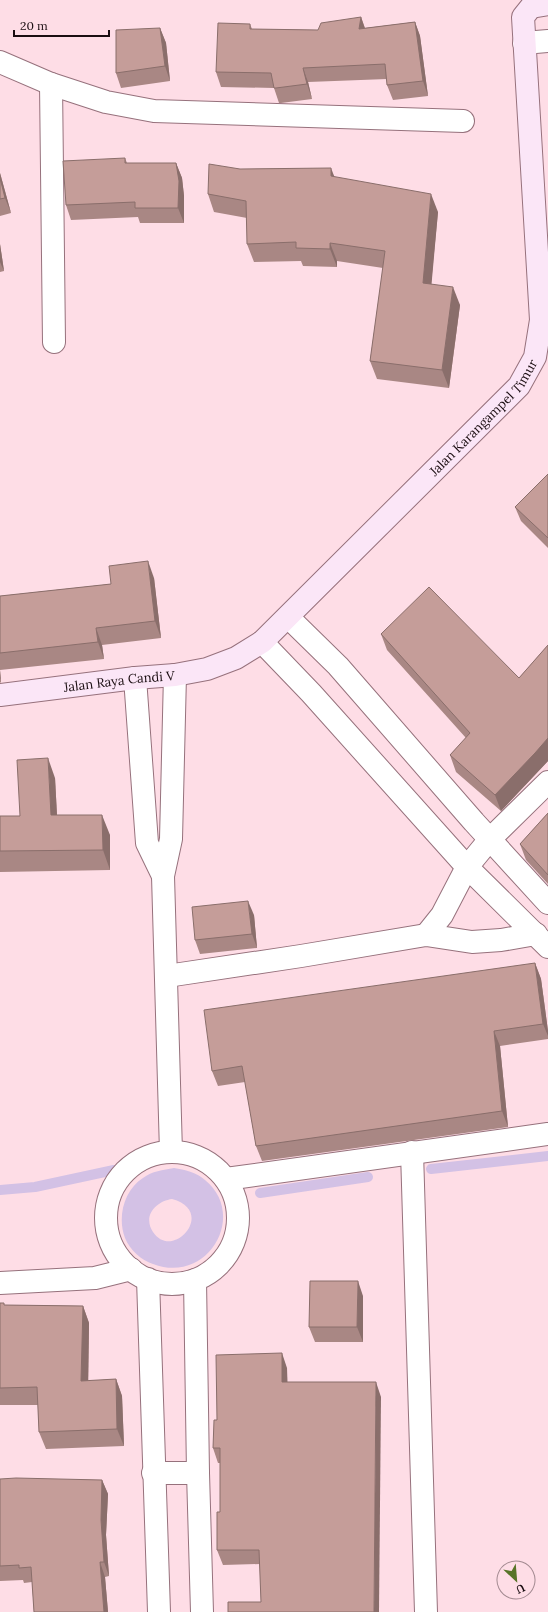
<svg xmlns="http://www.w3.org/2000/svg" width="548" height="1612" font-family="Lora,serif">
  <rect width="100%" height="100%" fill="#fedde6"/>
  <path fill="#d3c1e5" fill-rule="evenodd" d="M174,1168C185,1170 196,1172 205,1180C248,1215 208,1285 153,1264C141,1260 130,1250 125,1238C117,1217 124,1190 143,1178C152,1171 163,1170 174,1168ZM172,1199C217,1211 173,1262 153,1232C142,1215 157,1201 172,1199Z"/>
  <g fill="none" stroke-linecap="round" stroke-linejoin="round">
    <g stroke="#d3c1e5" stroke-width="10">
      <path d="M431,1169L548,1156"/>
      <path d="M0,1190L35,1187L114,1170"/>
      <path d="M260,1193L368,1177"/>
    </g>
    <defs>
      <g id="street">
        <path d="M524,43L548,41"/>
        <path d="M0,62L51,84L106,102L154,111L463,121"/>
        <path d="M51,84L54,342"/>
        <path d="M288,617L338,666L474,822L548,903"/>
        <path d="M262,642L311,693L467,867L548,947"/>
        <path d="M135,678L147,843L163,876"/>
        <path d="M426,935L442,915L467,867L490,839L548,782"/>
        <path d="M167,976L301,956L426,935L472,942L501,940L536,934"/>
        <path d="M171,1152L163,876L171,839L175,675"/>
        <path d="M412,1152L426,1612"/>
        <circle cx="172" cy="1218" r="66"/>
        <path d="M226,1179L548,1134"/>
        <path d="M148,1279L159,1612"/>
        <path d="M195,1280L198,1473L202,1612"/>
        <path d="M0,1283L95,1278L131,1269"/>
        <path d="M153,1473H198"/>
      </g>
      <g id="secondary">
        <path id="s1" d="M0,695L135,678L175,675L207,669L236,658L262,642L519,386L535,357L541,320L523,17L531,7L548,4"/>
      </g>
    </defs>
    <use href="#street" stroke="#96717c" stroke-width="24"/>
    <use href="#secondary" stroke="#96717c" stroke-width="24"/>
    <use href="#street" stroke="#fff" stroke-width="22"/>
    <use href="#secondary" stroke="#fbe6f7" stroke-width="22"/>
  </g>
  <g fill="#a98784">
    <path d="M361,17L365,28L415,22L420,36L428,96L393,100L387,85V79L308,82L312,99L281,103H279L274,88L221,87L216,72L250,24L252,29L318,30Z"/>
    <path d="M160,28L166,43L170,81L121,88L116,73Z"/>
    <path d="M125,158L127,163H176L182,178L184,196V223H140L138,217L71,220L66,205Z"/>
    <path d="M240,169L335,177L438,212L431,284L460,305L449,388L377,379L370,361L383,268L337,261V267L303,266L301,261L254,262L247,244V218L214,212L208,194Z"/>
    <path d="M0,173L11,213L0,216Z"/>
    <path d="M0,244L4,271L0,272Z"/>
    <path d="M548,474V548L521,521L515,507Z"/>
    <path d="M154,578L161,638L102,645L104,659L0,670L1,682L0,683V596L111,584Z"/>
    <path d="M381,634L519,678L548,645V761L501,811L456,772L450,755L466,738L387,650Z"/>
    <path d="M55,778L57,815L110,835V870L0,872V816H20Z"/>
    <path d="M548,813V884L526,860L520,844Z"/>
    <path d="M254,915L257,948L200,954L195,940Z"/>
    <path d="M535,963L541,979L548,1031V1039L500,1046L508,1127L262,1161L256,1146L245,1082L218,1086L212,1071Z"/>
    <path d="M363,1296V1342H315L309,1327Z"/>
    <path d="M0,1303L5,1305L83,1306L89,1323L88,1381L116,1379L122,1396L124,1446L46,1449L39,1432L38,1405H0Z"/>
    <path d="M287,1368V1382L381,1397L261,1602L260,1564L223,1565L217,1550L220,1512V1463H218L213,1448L217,1420Z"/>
    <path d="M0,1479L102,1480L108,1494L106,1535L109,1576L105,1577L108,1612H34L32,1582L24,1583L23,1580L0,1581Z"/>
  </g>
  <g fill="#8a6e6b">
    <path d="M361,17L366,32L359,29Z"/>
    <path d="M415,22L420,36L428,96L423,81Z"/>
    <path d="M160,28L166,43L170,81L165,66Z"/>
    <path d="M303,68L308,82L312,99L307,84Z"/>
    <path d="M176,163L182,178L184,196V223L178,208Z"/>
    <path d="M331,168L338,186L331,176Z"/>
    <path d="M0,173L11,213L5,198L0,178Z"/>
    <path d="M431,194L438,212L430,301L423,283Z"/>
    <path d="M330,243L337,261V267L330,249Z"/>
    <path d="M0,244L4,271L0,262Z"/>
    <path d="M453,287L460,305L449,388L442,370Z"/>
    <path d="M148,561L154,578L161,638L155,621Z"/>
    <path d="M96,628L102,645L104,659L98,642Z"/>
    <path d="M0,670L1,682L0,678Z"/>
    <path d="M548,738V761L501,811L495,795Z"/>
    <path d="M48,758L55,778L58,835L51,815Z"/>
    <path d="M102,815L110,835V870L103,850Z"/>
    <path d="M248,901L254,915L257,948L252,934Z"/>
    <path d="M535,963L541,979L548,1031V1036L543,1024Z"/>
    <path d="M494,1031L500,1046L508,1127L502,1111Z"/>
    <path d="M358,1281L363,1296V1342L357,1327Z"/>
    <path d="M83,1306L89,1323L88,1398L81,1381Z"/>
    <path d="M282,1353L287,1368L288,1397L282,1382Z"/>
    <path d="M116,1379L122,1396L124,1446L117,1429Z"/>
    <path d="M376,1382L381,1397L379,1612H374Z"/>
    <path d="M102,1480L108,1494L106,1535L109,1576L104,1562L101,1520Z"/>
    <path d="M100,1562L105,1577L108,1612H104Z"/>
  </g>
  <g fill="#c59d99" stroke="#8a6e6b">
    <path d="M361,17L359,29L415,22L423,81L387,85L385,64L303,68L307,84L276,88H274L271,73L216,72L218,23L250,24V29L318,30L321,23Z"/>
    <path d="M160,28L165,66L116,73V30Z"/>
    <path d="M125,158V163H176L179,181L178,208H135V202L66,205L63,161Z"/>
    <path d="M209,164L240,169L331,168V176L431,194L423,283L453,287L442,370L370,361L385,251L330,243V249L296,248V242L247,244L246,201L208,194Z"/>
    <path d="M0,178L5,198L0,199Z"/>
    <path d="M548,474V538L515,507Z"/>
    <path d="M148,561L155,621L96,628L98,642L0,653V596L111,584L109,566Z"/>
    <path d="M429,587L519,678L548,645V738L535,753L495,795L450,755L470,733L381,634Z"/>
    <path d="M48,758L51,815H102L103,850L0,851V816H20L17,760Z"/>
    <path d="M548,813V875L520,844Z"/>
    <path d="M248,901L252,934L195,940L192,907Z"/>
    <path d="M535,963L543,1024L494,1031L502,1111L256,1146L242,1066L212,1071L204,1010Z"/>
    <path d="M310,1281H358L357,1327H309Z"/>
    <path d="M0,1303H4V1305L83,1306L81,1381L116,1379L117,1429L39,1432L37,1387L0,1388Z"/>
    <path d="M282,1353V1382H376L374,1612H228V1602H261L259,1550H217V1512H220V1448H213L214,1420H217L216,1355Z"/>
    <path d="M16,1478L102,1480L101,1520L104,1562H100L104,1612H34L31,1567L19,1568V1565L0,1566V1479Z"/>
  </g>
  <g text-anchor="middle" stroke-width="3" stroke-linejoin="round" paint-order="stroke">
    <g font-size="13" fill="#1a0d11" stroke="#fedde6">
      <text dy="5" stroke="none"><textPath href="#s1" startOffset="586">Jalan Karangampel Timur</textPath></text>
      <text dy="5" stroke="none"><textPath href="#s1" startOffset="120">Jalan Raya Candi V</textPath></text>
    </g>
  </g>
  <g transform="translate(516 1580) rotate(154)"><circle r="19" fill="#fedde6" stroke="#a38a91"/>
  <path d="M0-3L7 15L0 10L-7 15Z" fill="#587428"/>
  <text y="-6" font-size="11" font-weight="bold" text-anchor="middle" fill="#1a0d11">U</text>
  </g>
  <path d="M14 30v6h95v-6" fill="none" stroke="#1a0d11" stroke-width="2"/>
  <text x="20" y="30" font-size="12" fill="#1a0d11" stroke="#fedde6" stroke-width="3" paint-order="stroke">20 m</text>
</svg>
